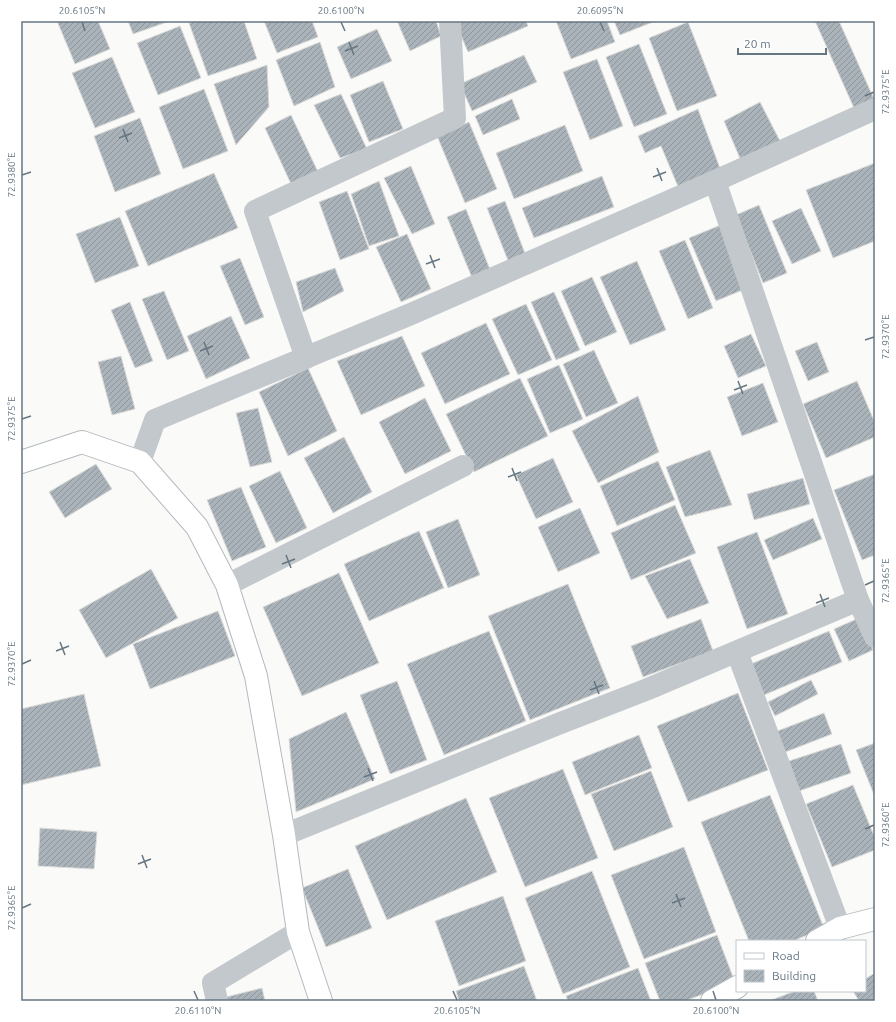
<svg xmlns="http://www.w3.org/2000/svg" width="896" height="1022" font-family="Ubuntu,sans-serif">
  <defs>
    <pattern id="building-hatch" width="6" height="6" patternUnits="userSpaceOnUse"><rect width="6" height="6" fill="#aab3b9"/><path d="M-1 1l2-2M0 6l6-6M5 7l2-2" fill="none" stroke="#8e969c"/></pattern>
  </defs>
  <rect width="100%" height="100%" fill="#fafaf8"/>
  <g fill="url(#building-hatch)" stroke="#dcdcda">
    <path d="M57,21H98L110,49L75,64Z"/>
    <path d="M128,21H170L133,34Z"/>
    <path d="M195,21H244L257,59L208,76L189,23Z"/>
    <path d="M264,21H312L318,37L277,53Z"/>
    <path d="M397,21H436L441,36L410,51Z"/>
    <path d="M463,21H526L528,26L468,52L456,24Z"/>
    <path d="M556,21H607L615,42L571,59Z"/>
    <path d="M614,21H652L653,22L620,35Z"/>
    <path d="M815,21H839L874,99L854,108Z"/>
    <path d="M688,22L717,96L677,111L649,38Z"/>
    <path d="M180,26L201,78L158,95L137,43Z"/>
    <path d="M377,29L392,61L351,79L337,47Z"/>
    <path d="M320,42L335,87L294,106L276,60Z"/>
    <path d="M639,44L667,114L634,127L606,57Z"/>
    <path d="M524,55L537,82L472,111L460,84Z"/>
    <path d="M112,57L135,112L95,128L72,73Z"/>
    <path d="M597,59L623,126L590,140L563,72Z"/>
    <path d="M267,65L269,107L236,145L214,84Z"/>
    <path d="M383,81L403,129L369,142L350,95Z"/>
    <path d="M204,89L228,151L183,169L159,107Z"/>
    <path d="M341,94L367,149L340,158L314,105Z"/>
    <path d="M512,99L520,119L483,135L475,116Z"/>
    <path d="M760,102L781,143L742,163L724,121Z"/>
    <path d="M698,109L721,171L679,189L661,146L645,153L638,136Z"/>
    <path d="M291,115L319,174L292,186L265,128Z"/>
    <path d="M140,118L161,174L115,192L94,136Z"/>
    <path d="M469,122L497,189L465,203L437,136Z"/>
    <path d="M565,125L583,171L514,199L496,153Z"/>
    <path d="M875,163V241L833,258L806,190Z"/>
    <path d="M411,166L435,224L412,234L384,178Z"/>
    <path d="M214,173L238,228L148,266L125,211Z"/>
    <path d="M602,176L614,207L534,238L522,208Z"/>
    <path d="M379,181L399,236L369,246L351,194Z"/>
    <path d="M347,191L369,249L340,260L319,202Z"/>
    <path d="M505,201L526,256L509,263L487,208Z"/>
    <path d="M759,205L787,273L763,283L736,215Z"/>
    <path d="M801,208L821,251L792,264L772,221Z"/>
    <path d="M466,209L491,272L473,280L447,217Z"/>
    <path d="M120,217L139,266L95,283L76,234Z"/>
    <path d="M723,224L750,287L716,301L689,238Z"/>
    <path d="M407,234L431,289L401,302L376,247Z"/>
    <path d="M685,240L713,308L688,319L659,251Z"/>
    <path d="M240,258L264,317L245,325L220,266Z"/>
    <path d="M637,261L666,330L630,345L600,277Z"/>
    <path d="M335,268L344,291L303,312L296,282Z"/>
    <path d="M592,277L617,332L585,346L561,291Z"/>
    <path d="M164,291L189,351L167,360L142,299Z"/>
    <path d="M554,292L580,350L556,360L531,302Z"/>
    <path d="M130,302L153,361L135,368L111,310Z"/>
    <path d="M526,304L552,360L518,375L492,319Z"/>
    <path d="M231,316L250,358L206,379L187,336Z"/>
    <path d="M486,323L510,374L445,404L421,353Z"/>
    <path d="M751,334L766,366L738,378L724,346Z"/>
    <path d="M402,336L425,386L361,415L337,361Z"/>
    <path d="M817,342L829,372L808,381L795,351Z"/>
    <path d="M594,350L618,403L586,417L563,364Z"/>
    <path d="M121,356L135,409L112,415L98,362Z"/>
    <path d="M559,365L583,419L550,433L527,379Z"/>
    <path d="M308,368L337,431L288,456L259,392Z"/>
    <path d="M520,378L548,436L474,472L446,414Z"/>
    <path d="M857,381L875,423V437L826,458L803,404Z"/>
    <path d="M763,383L778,422L742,436L727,397Z"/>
    <path d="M638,396L659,452L598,483L572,431Z"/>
    <path d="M425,398L451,451L405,474L379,422Z"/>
    <path d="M258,408L272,462L250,467L236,413Z"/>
    <path d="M344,437L372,492L333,513L304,458Z"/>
    <path d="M710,450L732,505L685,517L666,467Z"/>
    <path d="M553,458L573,502L536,519L516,475Z"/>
    <path d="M658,461L675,500L617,526L600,486Z"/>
    <path d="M96,464L112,489L65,518L49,492Z"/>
    <path d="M280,471L307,528L276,543L249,486Z"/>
    <path d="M875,474V555L862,560L834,490Z"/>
    <path d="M803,478L810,504L754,520L747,494Z"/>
    <path d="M241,487L266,547L232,561L207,500Z"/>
    <path d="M675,505L696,553L631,580L611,533Z"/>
    <path d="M580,508L600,553L558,572L538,527Z"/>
    <path d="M813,518L822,539L773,560L764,540Z"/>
    <path d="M458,519L480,575L448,588L426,532Z"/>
    <path d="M419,531L444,588L369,621L344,564Z"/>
    <path d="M757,532L788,614L747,629L717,547Z"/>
    <path d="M690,559L709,603L667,619L645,576Z"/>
    <path d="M151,569L178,618L106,658L79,610Z"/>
    <path d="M339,573L379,663L302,696L263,607Z"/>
    <path d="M568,584L610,688L530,720L488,616Z"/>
    <path d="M218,611L235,656L150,689L133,644Z"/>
    <path d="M859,618L873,650L849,661L834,629Z"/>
    <path d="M701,619L713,651L643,677L631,646Z"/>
    <path d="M489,631L526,721L444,755L407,664Z"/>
    <path d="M829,631L842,662L764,695L751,664Z"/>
    <path d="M811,680L818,694L775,716L768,702Z"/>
    <path d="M397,681L427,760L390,774L360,695Z"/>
    <path d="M738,693L768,770L688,802L657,726Z"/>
    <path d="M84,694L101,766L21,785V709Z"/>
    <path d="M346,712L375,779L296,812L289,739Z"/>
    <path d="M824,713L832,734L783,753L775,732Z"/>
    <path d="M639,735L652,768L585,795L572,762Z"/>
    <path d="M875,743V797L856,750Z"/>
    <path d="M841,744L851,773L799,791L789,761Z"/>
    <path d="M563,769L598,858L525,887L489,798Z"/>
    <path d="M651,771L673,827L614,851L591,794Z"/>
    <path d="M853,785L875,838V850L832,867L806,804Z"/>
    <path d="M770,795L824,928L793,941H749L701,822Z"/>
    <path d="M466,798L497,872L387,920L355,846Z"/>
    <path d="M40,828L97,832L94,869L38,866Z"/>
    <path d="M684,847L716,932L644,959L611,875Z"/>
    <path d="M348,869L372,928L326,947L302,888Z"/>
    <path d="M592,871L630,967L563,994L525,898Z"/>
    <path d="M503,896L526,961L459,986L435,921Z"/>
    <path d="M717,935L735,982L685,1001H660L645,963Z"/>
    <path d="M524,966L537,1001H459L456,991Z"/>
    <path d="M638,968L651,1001H568L566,996Z"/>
    <path d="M875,973V1001H859L853,991H865V979Z"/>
    <path d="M262,988L265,1001H227L226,997Z"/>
    <path d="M795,991H814L818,1001H769Z"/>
  </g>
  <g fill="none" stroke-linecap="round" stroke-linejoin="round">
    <defs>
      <g id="secondary">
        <path d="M21,462L82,442L140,462L197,527L227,585L256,676L284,835L298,932L321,1001"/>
        <path d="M817,941L840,928L875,919"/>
        <path d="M712,1001L737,987"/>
      </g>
    </defs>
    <use href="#secondary" stroke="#b3babf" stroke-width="24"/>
    <g stroke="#c3c8cc" stroke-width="22">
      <path d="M715,181L858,600L875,637"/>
      <path d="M306,358L255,211L455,118L450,21"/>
      <path d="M140,462L155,420L411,314L715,181L875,109"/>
      <path d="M227,585L463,466"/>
      <path d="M737,652L840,928"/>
      <path d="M284,835L558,724L648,689L858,600"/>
      <path d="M217,1001L213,983L298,932"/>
    </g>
    <use href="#secondary" stroke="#fff" stroke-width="22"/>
  </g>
  <path fill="none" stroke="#657683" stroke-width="1.5" d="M82,22L85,31M341,22L345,31M600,22L604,31M349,42L354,55M345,51L358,46M865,96L874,92M123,129L128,142M119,138L132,133M657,168L662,181M22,175L31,172M653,177L666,172M430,255L435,268M426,264L440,259M865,340L874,337M204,342L209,355M200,351L213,346M738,381L743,394M734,390L747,385M22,419L31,416M512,468L517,481M508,477L521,472M286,555L291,568M282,564L295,559M865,585L874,581M820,594L825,607M816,603L829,598M60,642L65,655M56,651L69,646M22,664L31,660M594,681L599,694M590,690L603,685M368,768L373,781M364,777L377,772M865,829L874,825M142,855L147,868M138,864L151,859M676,894L681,907M672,903L685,898M22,908L31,904M194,991L198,1000M453,991L457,1000M713,991L716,1000"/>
  <rect width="896" height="1022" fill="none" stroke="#ffffff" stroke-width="44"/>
  <rect x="736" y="940" width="130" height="52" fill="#ffffff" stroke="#c1c8cd"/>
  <rect x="744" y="953" width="20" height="6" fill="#ffffff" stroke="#c1c8cd"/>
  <text x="772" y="960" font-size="12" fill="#657683">Road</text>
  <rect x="744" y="970" width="20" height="12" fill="url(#building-hatch)" stroke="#c1c8cd"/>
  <text x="772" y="980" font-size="12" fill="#657683">Building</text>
  <path d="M738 48v6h88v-6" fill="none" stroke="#657683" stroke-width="2"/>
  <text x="744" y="48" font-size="12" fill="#657683" stroke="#ffffff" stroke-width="3" paint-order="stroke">20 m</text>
  <rect x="22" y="22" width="852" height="978" fill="none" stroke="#657683" stroke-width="1.5"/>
  <g font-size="10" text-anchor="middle" fill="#657683">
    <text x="82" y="14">20.6105°N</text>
    <text x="341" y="14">20.6100°N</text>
    <text x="600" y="14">20.6095°N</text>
    <text transform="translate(885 92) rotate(-90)" y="4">72.9375°E</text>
    <text transform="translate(11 175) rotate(-90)" y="4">72.9380°E</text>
    <text transform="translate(885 337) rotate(-90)" y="4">72.9370°E</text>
    <text transform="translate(11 419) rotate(-90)" y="4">72.9375°E</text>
    <text transform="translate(885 581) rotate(-90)" y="4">72.9365°E</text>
    <text transform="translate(11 664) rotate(-90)" y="4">72.9370°E</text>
    <text transform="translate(885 825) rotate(-90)" y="4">72.9360°E</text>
    <text transform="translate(11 908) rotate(-90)" y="4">72.9365°E</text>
    <text x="198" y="1014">20.6110°N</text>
    <text x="457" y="1014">20.6105°N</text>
    <text x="716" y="1014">20.6100°N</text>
  </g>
</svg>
